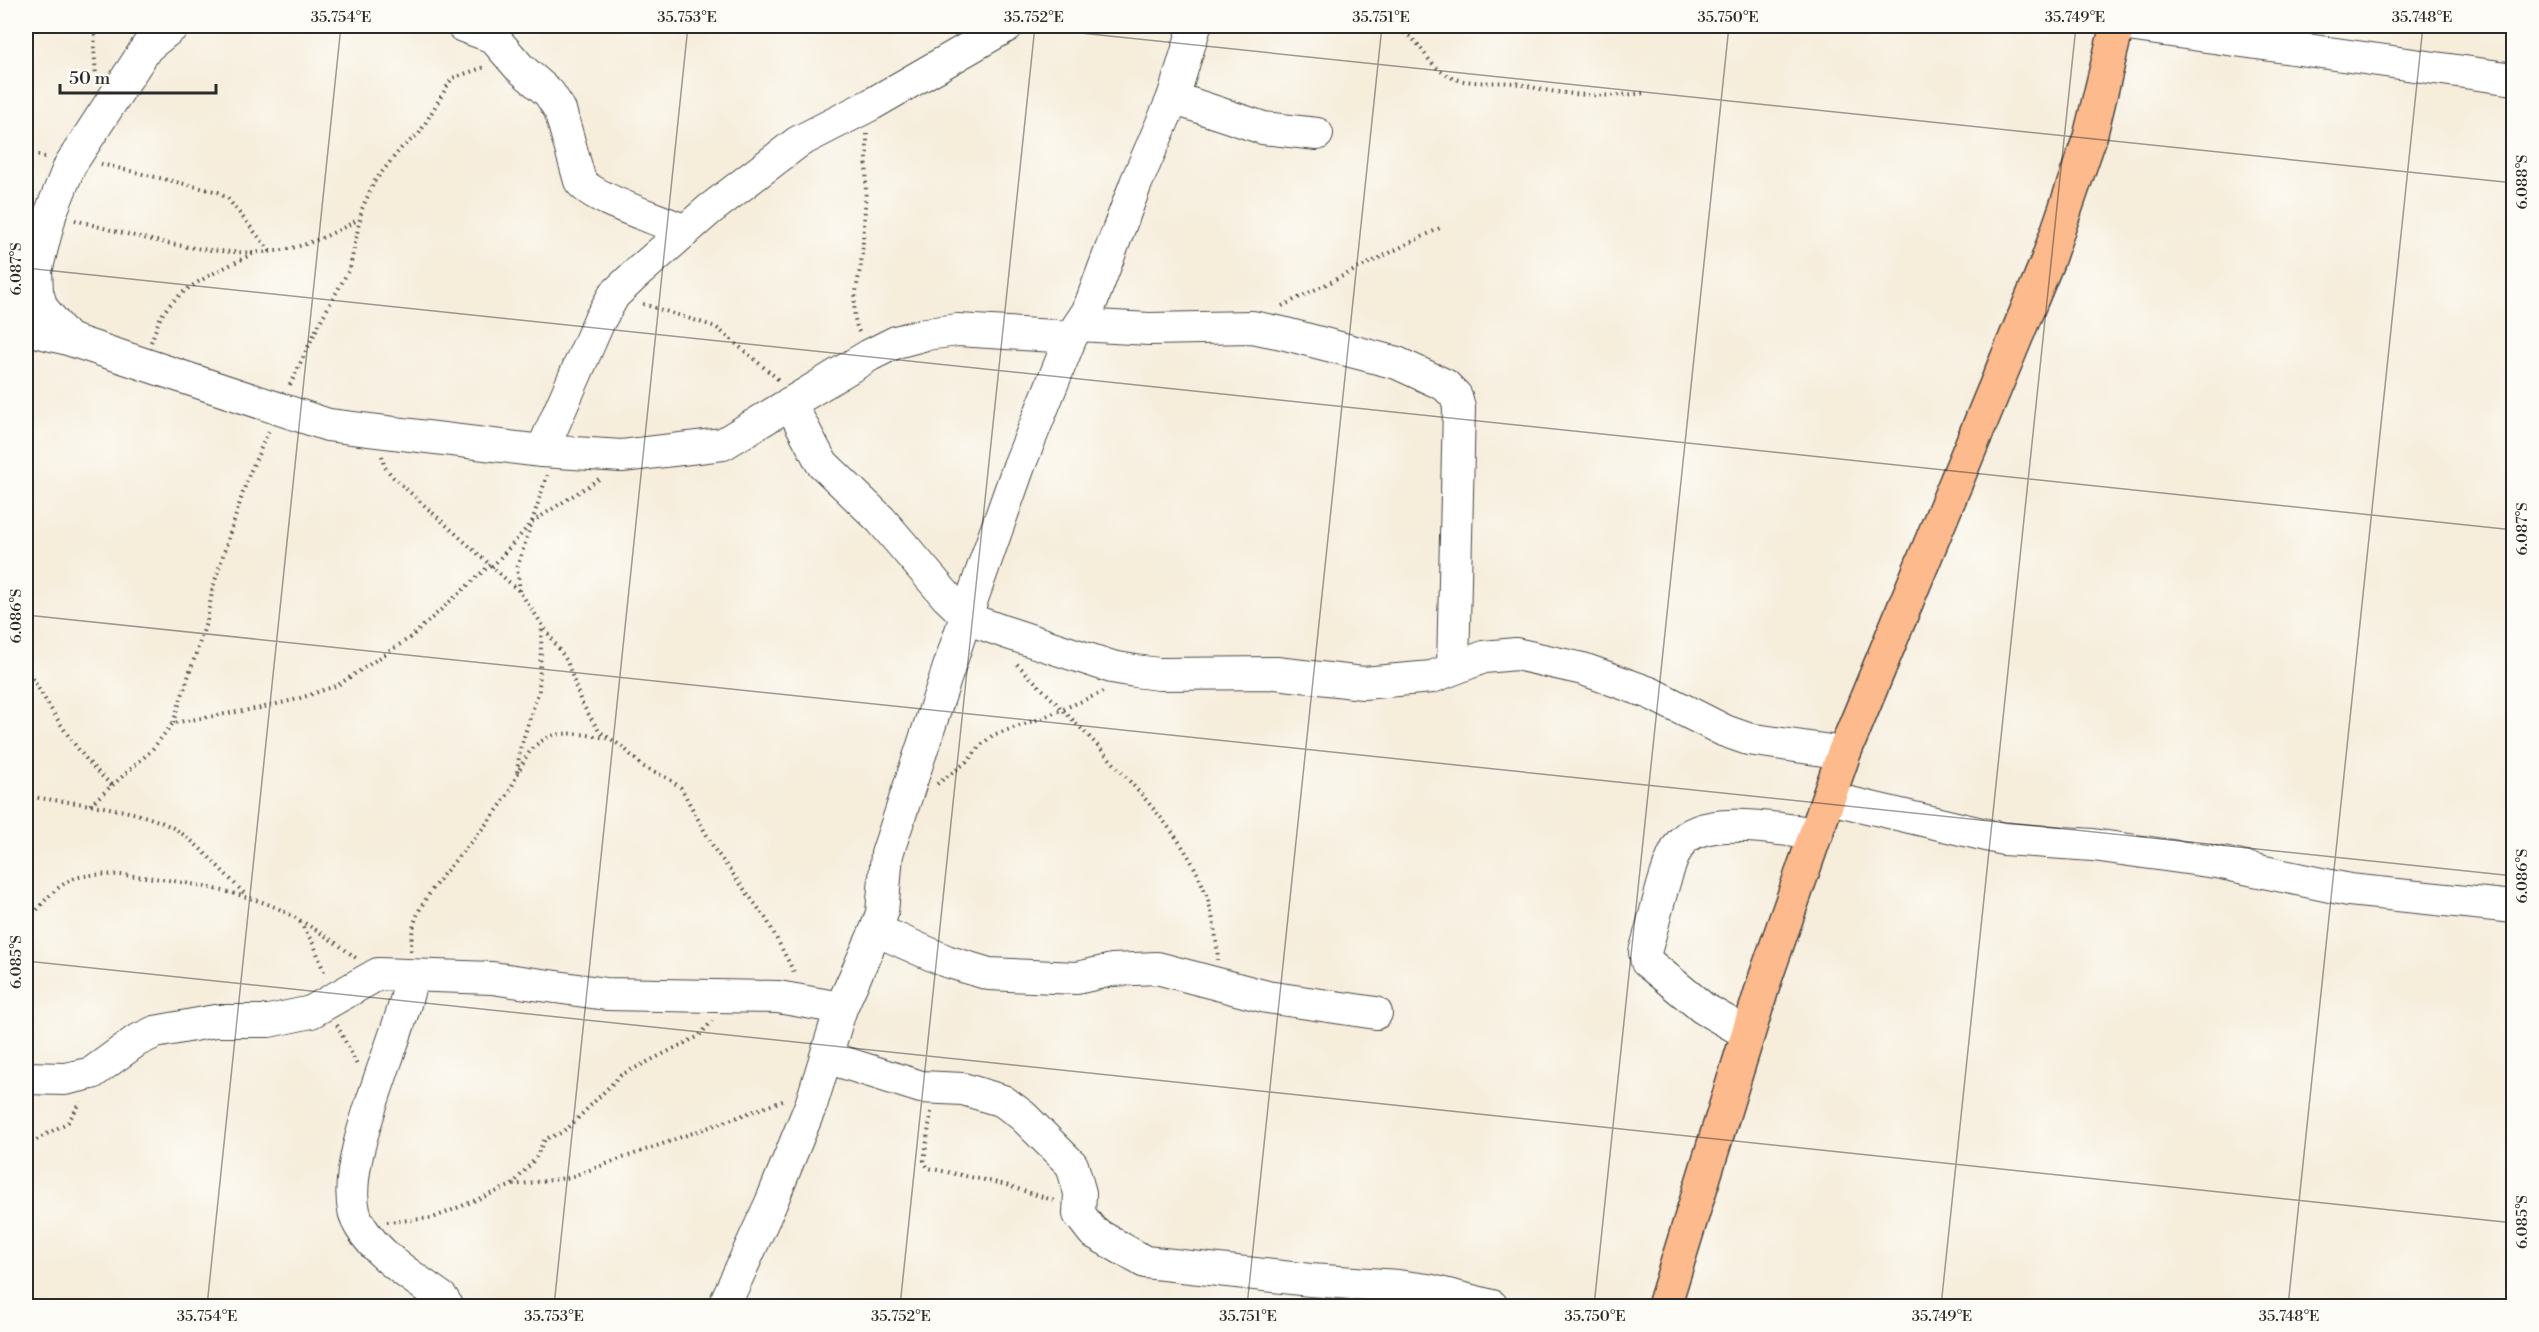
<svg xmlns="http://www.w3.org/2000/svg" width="2539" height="1332" font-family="'Libre Bodoni',serif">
  <rect width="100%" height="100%" fill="#fdfcf7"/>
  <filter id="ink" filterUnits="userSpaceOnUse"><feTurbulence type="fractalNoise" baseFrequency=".0167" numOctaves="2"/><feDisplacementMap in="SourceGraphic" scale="12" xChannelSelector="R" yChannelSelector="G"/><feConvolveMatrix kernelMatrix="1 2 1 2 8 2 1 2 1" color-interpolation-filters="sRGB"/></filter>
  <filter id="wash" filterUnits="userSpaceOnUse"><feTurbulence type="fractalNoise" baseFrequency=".008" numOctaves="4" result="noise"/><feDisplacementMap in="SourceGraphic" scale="24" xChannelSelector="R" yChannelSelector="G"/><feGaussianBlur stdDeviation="1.35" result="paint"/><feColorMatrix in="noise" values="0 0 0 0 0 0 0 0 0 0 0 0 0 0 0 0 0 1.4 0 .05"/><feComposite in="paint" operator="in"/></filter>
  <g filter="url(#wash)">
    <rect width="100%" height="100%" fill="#f6eddb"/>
  </g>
  <g filter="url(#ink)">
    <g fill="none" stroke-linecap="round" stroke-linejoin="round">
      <defs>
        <g id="minor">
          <path d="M463,26L493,37L519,67L549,93L560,110L580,181C594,200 660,219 685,231"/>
          <path d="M2135,26L2514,79"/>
          <path d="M1173,98L1263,128L1317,134"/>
          <path d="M1079,325L1149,329L1252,327L1282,333L1397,363L1445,385L1456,396L1459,407L1453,667"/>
          <path d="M26,329L68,339L328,425L542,451L622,456L723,444L870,355L896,342L926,334L958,330L1071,337"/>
          <path d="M68,339L42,308L37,292L36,271L51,212L70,165L147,47L173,26"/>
          <path d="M790,403L821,462L881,520L947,597L971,620L1005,632L1112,667L1135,671L1159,674L1276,673L1363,683L1432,677L1484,657L1516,654L1583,669L1650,693L1725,731L1748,739L1844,753"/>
          <path d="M542,451L599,321L614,295L636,274L709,210L798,142L872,104L1007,26"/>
          <path d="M1829,798L2003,839L2093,845L2222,863L2349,890L2514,907"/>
          <path d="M876,930L946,961L989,974L1077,978L1112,970L1157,968L1267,997L1376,1013"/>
          <path d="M411,976C405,1033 328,1176 360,1226C379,1257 413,1277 442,1298L447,1306"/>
          <path d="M1748,1034L1703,1008L1647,962L1645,952C1654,924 1665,865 1680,844C1701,813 1785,830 1817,834"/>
          <path d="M826,1057L921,1087L963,1089L1003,1101L1023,1116L1072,1165L1080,1193L1079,1214L1093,1232L1145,1262L1310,1280L1398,1286L1428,1290L1492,1306"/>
          <path d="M26,1078L65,1079L92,1073L136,1041L155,1032L215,1021H269L311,1012L378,974L492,978L606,994L778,997L841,1008"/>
          <path d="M724,1306L771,1203L811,1105L841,1008L876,930L882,913L887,854L966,616L1019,466L1071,337L1088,311L1136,183L1173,98L1195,26"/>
        </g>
        <path id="highway" d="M1664,1306L1766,976L1844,753L2047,262L2090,137L2117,26"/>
      </defs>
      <use href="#minor" stroke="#494845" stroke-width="34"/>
      <use href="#highway" stroke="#494845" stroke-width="36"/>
      <g stroke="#494845" stroke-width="4" stroke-dasharray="1.5 4.5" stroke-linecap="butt">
        <path d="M1387,26C1426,38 1417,55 1445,74C1462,86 1493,81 1513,83C1524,84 1533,88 1544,90C1578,96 1611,97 1645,93"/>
        <path d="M96,78L94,46L96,26"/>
        <path d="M26,152L48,158"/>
        <path d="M101,164L218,192L228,199L270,251"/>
        <path d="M75,220C134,237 231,263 292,248C316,242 338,231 359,219"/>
        <path d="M643,304L716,327L780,381"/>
        <path d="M1282,306L1440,228"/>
        <path d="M859,332C848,308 860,279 862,255C865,215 867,174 867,134"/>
        <path d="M151,342C155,333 157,323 162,315C182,284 224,269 256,252"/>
        <path d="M290,385L320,322L350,268L362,209L374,182L402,147L419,134L452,78L485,67"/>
        <path d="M382,456L384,466L393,477L520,592L567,661L581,702L599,731L624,748L642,766L669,779L681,788L715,850L767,920L795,974"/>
        <path d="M492,567L532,522L599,479"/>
        <path d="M520,591L517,568L547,475"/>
        <path d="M1017,664C1054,701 1091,737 1125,776C1179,837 1213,875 1218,960"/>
        <path d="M26,668C52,710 75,754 113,786"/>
        <path d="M173,723L207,620L213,587L248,477L269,430"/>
        <path d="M517,772L520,749L539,690L542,626"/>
        <path d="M937,784L968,761L980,746L993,735L1042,718L1103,692"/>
        <path d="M26,796C68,803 138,807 175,829C201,845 223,873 246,895"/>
        <path d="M90,805L151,751L173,723L260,708L298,699L338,685L411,637L490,565"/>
        <path d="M300,922L314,945L325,975"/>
        <path d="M26,924C39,907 55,885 76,878C114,865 248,891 283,911C309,925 333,940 356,958"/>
        <path d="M411,951C411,935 413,922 421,907C441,871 481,835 505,799C517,781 521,755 540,742C560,728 585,735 607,738"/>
        <path d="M337,1025L358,1067"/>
        <path d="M931,1112L924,1161L928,1168L1003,1184L1055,1201"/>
        <path d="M26,1146L68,1122L81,1102"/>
        <path d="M513,1185L567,1178L785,1100"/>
        <path d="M387,1222L433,1218L512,1185L535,1159L545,1139L561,1133L570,1126L621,1075L699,1036L712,1021"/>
      </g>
      <use href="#minor" stroke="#fff" stroke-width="32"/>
      <use href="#highway" stroke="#fcba8d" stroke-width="33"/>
    </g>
  </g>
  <path fill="none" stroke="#2b2b2b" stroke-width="1.5" stroke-opacity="0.45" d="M1013,26L2514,183M26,268L2514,530M26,615L2514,876M26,961L2514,1223M207,1306L341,26M554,1306L688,26M900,1306L1035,26M1247,1306L1382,26M1594,1306L1729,26M1941,1306L2076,26M2288,1306L2423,26"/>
  <rect width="2539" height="1332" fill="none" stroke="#fdfcf7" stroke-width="66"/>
  <path d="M60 84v9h156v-9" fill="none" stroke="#2b2b2b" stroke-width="3"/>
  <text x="69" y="84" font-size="18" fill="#2b2b2b" stroke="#fdfcf7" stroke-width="4.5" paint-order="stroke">50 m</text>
  <rect x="33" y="33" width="2473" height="1266" fill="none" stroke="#2b2b2b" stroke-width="2"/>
  <g font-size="15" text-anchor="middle" fill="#2b2b2b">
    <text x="341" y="22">35.754°E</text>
    <text x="687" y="22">35.753°E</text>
    <text x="1034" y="22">35.752°E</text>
    <text x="1381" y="22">35.751°E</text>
    <text x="1728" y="22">35.750°E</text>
    <text x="2075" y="22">35.749°E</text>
    <text x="2422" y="22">35.748°E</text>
    <text transform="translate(2522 182) rotate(-90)" y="5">6.088°S</text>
    <text transform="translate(16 269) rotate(-90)" y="5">6.087°S</text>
    <text transform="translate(2522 529) rotate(-90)" y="5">6.087°S</text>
    <text transform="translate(16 616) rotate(-90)" y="5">6.086°S</text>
    <text transform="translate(2522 876) rotate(-90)" y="5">6.086°S</text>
    <text transform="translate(16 962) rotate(-90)" y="5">6.085°S</text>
    <text transform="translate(2522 1222) rotate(-90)" y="5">6.085°S</text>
    <text x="207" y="1321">35.754°E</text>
    <text x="554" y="1321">35.753°E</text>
    <text x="901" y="1321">35.752°E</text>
    <text x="1248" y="1321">35.751°E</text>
    <text x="1595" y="1321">35.750°E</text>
    <text x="1942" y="1321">35.749°E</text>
    <text x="2289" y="1321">35.748°E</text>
  </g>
</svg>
